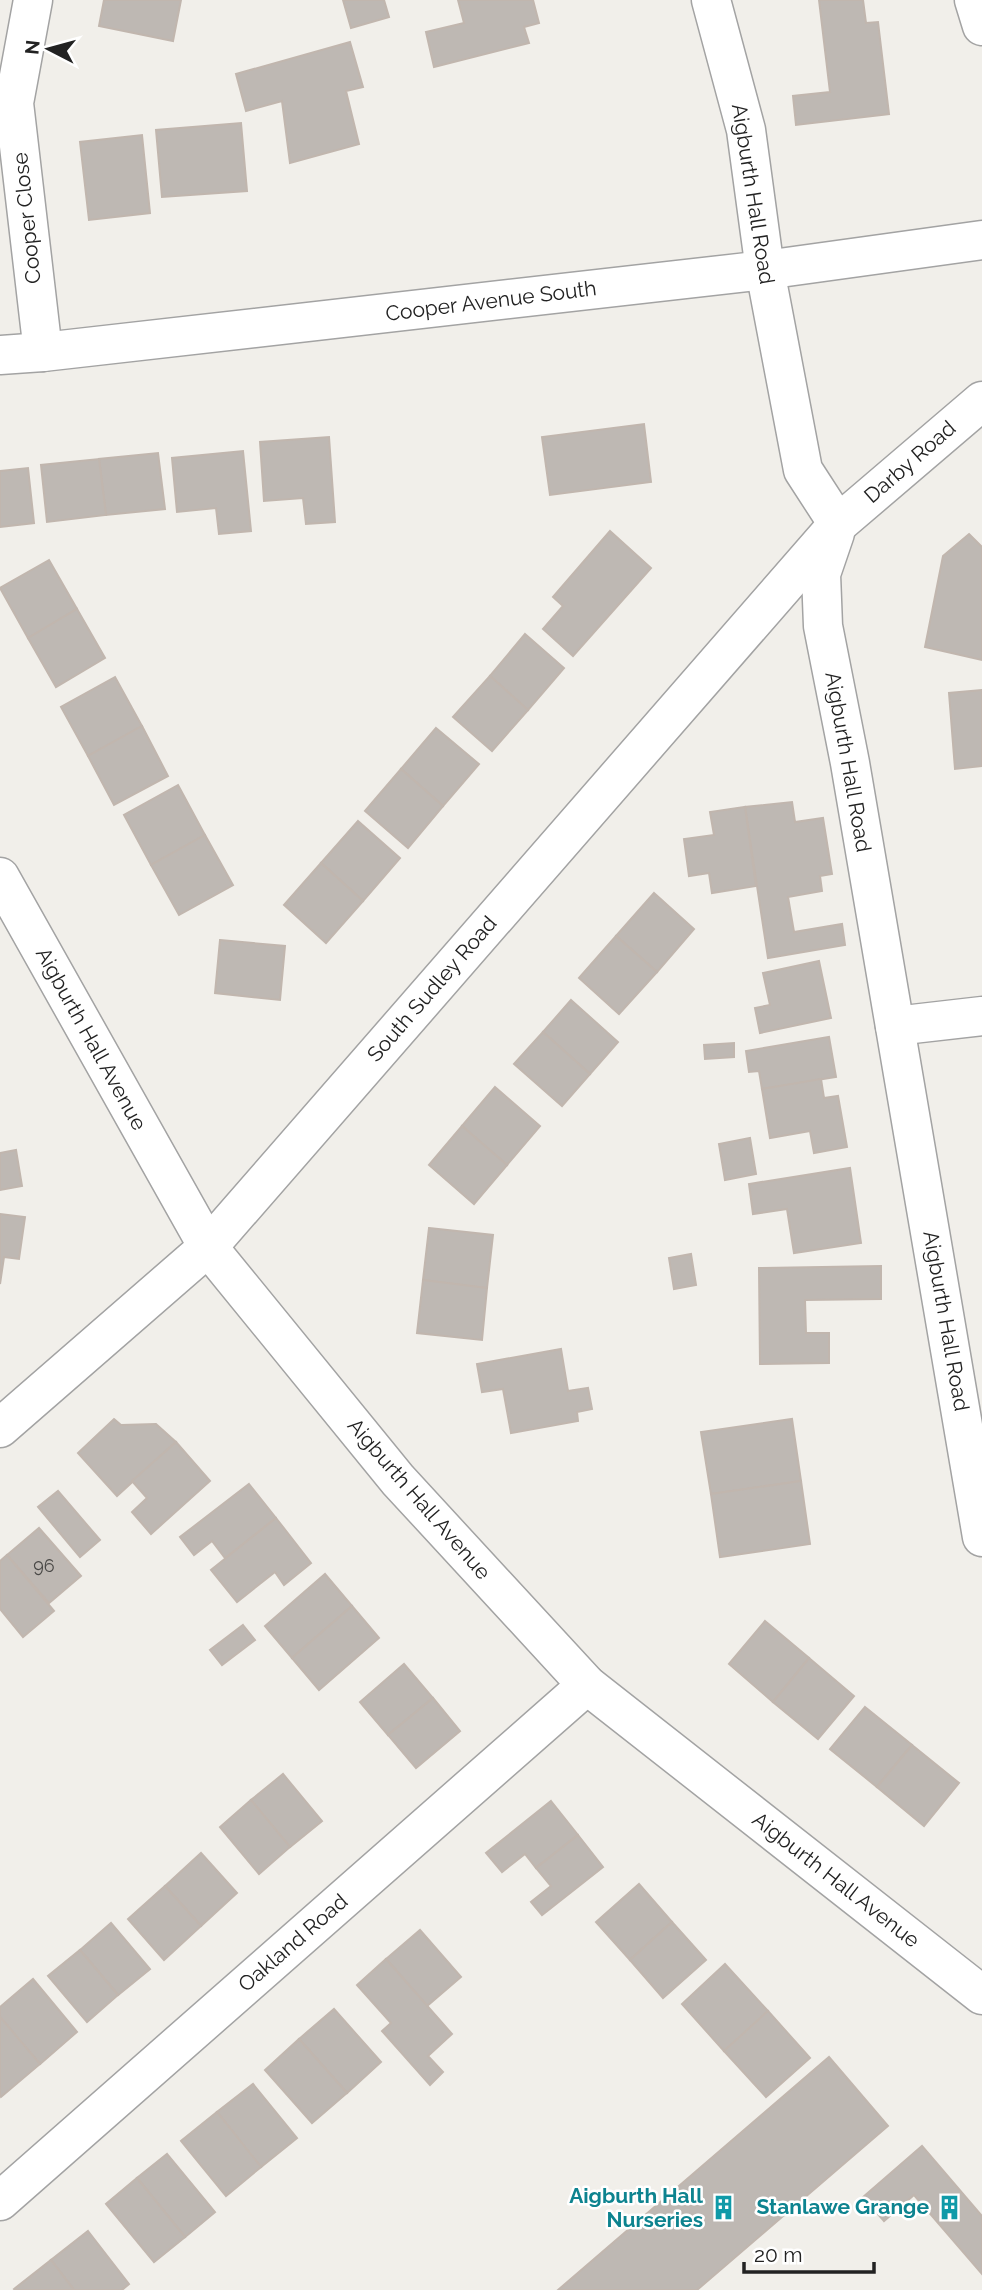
<svg xmlns="http://www.w3.org/2000/svg" width="982" height="2290" font-family="Raleway,sans-serif">
  <rect width="100%" height="100%" fill="#f1efea"/>
  <g fill="#beb8b3" stroke="#c1b6ae" stroke-width="2">
    <path d="M104,0H181L173,41L99,26Z"/>
    <path d="M343,0H384L389,17L351,28Z"/>
    <path d="M458,0H533L539,23L524,27L529,43L434,67L426,32L464,23Z"/>
    <path d="M819,0H863L866,23L878,22L889,114L796,125L793,96L830,92Z"/>
    <path d="M350,42L363,87L346,91L359,144L290,163L282,101L246,111L236,74Z"/>
    <path d="M241,123L247,191L162,197L156,130Z"/>
    <path d="M142,135L150,213L89,220L80,142Z"/>
    <path d="M644,424L651,482L550,495L542,437Z"/>
    <path d="M329,437L335,522L306,524L303,498L264,501L260,442Z"/>
    <path d="M243,451L251,531L219,534L216,508L177,512L172,458Z"/>
    <path d="M158,453L165,509L106,515L99,459Z"/>
    <path d="M99,459L106,515L47,522L41,465Z"/>
    <path d="M28,468L34,523L0,527V471Z"/>
    <path d="M610,531L651,568L573,656L543,629L563,606L553,597Z"/>
    <path d="M969,534L982,547V660L925,647L943,556Z"/>
    <path d="M49,560L77,609L28,638L0,588Z"/>
    <path d="M77,609L105,658L56,687L28,638Z"/>
    <path d="M525,634L564,668L528,710L490,676Z"/>
    <path d="M490,676L528,710L492,751L453,717Z"/>
    <path d="M115,677L142,726L88,756L61,707Z"/>
    <path d="M982,690V766L955,769L949,693Z"/>
    <path d="M142,726L168,776L114,805L88,756Z"/>
    <path d="M436,728L479,764L443,806L401,769Z"/>
    <path d="M401,769L443,806L408,848L365,811Z"/>
    <path d="M178,785L205,835L151,865L124,815Z"/>
    <path d="M792,802L795,822L823,818L832,874L820,876L822,891L788,897L794,932L842,924L845,945L768,958L745,807Z"/>
    <path d="M745,807L756,886L712,893L709,873L689,876L684,839L714,835L710,812Z"/>
    <path d="M358,821L400,858L363,901L321,863Z"/>
    <path d="M205,835L233,885L179,915L151,865Z"/>
    <path d="M321,863L363,901L326,943L284,905Z"/>
    <path d="M654,893L694,929L657,972L616,936Z"/>
    <path d="M616,936L657,972L619,1014L579,978Z"/>
    <path d="M220,940L285,946L280,1000L215,993Z"/>
    <path d="M819,961L831,1018L760,1033L755,1008L770,1005L763,973Z"/>
    <path d="M571,1000L618,1042L590,1074L543,1032Z"/>
    <path d="M543,1032L590,1074L562,1106L514,1064Z"/>
    <path d="M829,1037L836,1077L762,1089L759,1071L749,1072L746,1051Z"/>
    <path d="M734,1043V1057L705,1059L704,1045Z"/>
    <path d="M821,1079L824,1098L838,1096L847,1147L814,1153L810,1131L770,1138L762,1089Z"/>
    <path d="M495,1087L540,1126L507,1165L462,1126Z"/>
    <path d="M462,1126L507,1165L474,1204L429,1165Z"/>
    <path d="M750,1138L756,1174L725,1180L719,1144Z"/>
    <path d="M16,1150L22,1186L0,1190V1153Z"/>
    <path d="M850,1168L861,1243L794,1253L787,1209L753,1214L749,1184Z"/>
    <path d="M0,1214L25,1217L19,1259L4,1257L0,1284Z"/>
    <path d="M429,1228L493,1235L487,1288L423,1280Z"/>
    <path d="M691,1254L696,1285L674,1289L669,1258Z"/>
    <path d="M881,1266V1299L805,1300L806,1333H829V1363L760,1364L759,1268Z"/>
    <path d="M423,1280L487,1288L482,1340L417,1333Z"/>
    <path d="M561,1349L568,1391L588,1388L592,1409L577,1412L578,1421L511,1433L503,1389L482,1392L477,1364Z"/>
    <path d="M114,1419L121,1425L156,1424L176,1442L117,1496L78,1453Z"/>
    <path d="M792,1419L801,1481L711,1494L701,1432Z"/>
    <path d="M176,1442L210,1481L151,1534L132,1512L147,1498L132,1481Z"/>
    <path d="M801,1481L810,1544L720,1557L711,1494Z"/>
    <path d="M249,1484L276,1518L225,1558L212,1541L194,1555L180,1537Z"/>
    <path d="M58,1491L100,1540L80,1557L38,1507Z"/>
    <path d="M276,1518L311,1563L284,1585L275,1572L237,1602L211,1570Z"/>
    <path d="M39,1528L81,1576L49,1603L7,1555Z"/>
    <path d="M7,1555L54,1611L23,1637L0,1609V1561Z"/>
    <path d="M325,1574L352,1606L292,1658L265,1626Z"/>
    <path d="M352,1606L379,1638L319,1690L292,1658Z"/>
    <path d="M765,1621L809,1658L773,1702L729,1664Z"/>
    <path d="M243,1625L255,1640L222,1665L210,1650Z"/>
    <path d="M809,1658L854,1696L818,1739L773,1702Z"/>
    <path d="M404,1664L433,1698L388,1735L360,1702Z"/>
    <path d="M433,1698L460,1731L416,1768L388,1735Z"/>
    <path d="M865,1707L912,1745L877,1787L830,1749Z"/>
    <path d="M912,1745L959,1783L924,1826L877,1787Z"/>
    <path d="M283,1774L322,1821L290,1847L251,1800Z"/>
    <path d="M251,1800L290,1847L259,1874L220,1827Z"/>
    <path d="M551,1801L578,1835L536,1868L525,1854L502,1872L486,1853Z"/>
    <path d="M578,1835L603,1867L542,1915L531,1902L551,1886L536,1868Z"/>
    <path d="M201,1853L237,1893L201,1926L165,1886Z"/>
    <path d="M639,1884L672,1922L630,1960L596,1922Z"/>
    <path d="M165,1886L201,1926L164,1960L128,1919Z"/>
    <path d="M672,1922L706,1960L663,1998L630,1960Z"/>
    <path d="M111,1923L150,1969L118,1995L80,1950Z"/>
    <path d="M420,1930L461,1977L427,2006L386,1959Z"/>
    <path d="M80,1950L118,1995L87,2022L48,1976Z"/>
    <path d="M386,1959L452,2034L428,2056L443,2072L430,2085L382,2031L391,2023L357,1985Z"/>
    <path d="M725,1964L768,2011L724,2051L682,2004Z"/>
    <path d="M33,1979L77,2032L40,2064L0,2017V2007Z"/>
    <path d="M334,2009L381,2062L347,2093L299,2039Z"/>
    <path d="M768,2011L810,2058L766,2097L724,2051Z"/>
    <path d="M0,2017L40,2064L1,2097L0,2095Z"/>
    <path d="M299,2039L347,2093L312,2123L265,2070Z"/>
    <path d="M829,2057L888,2126L697,2290H558Z"/>
    <path d="M253,2084L297,2138L261,2167L217,2112Z"/>
    <path d="M217,2112L261,2167L226,2196L181,2141Z"/>
    <path d="M922,2146L982,2216V2274L914,2195L884,2221L863,2197Z"/>
    <path d="M167,2154L215,2212L185,2237L137,2178Z"/>
    <path d="M137,2178L185,2237L154,2262L106,2204Z"/>
    <path d="M88,2231L129,2284L122,2290H74L51,2260Z"/>
    <path d="M51,2260L74,2290H15L14,2289Z"/>
  </g>
  <g fill="none" stroke-linecap="round" stroke-linejoin="round">
    <defs>
      <g id="minor">
        <path d="M33,0L14,103L43,352"/>
        <path d="M711,0L746,130L765,270L803,470L838,524"/>
        <path d="M974,0L982,26"/>
        <path d="M0,355L43,352L765,270L982,240"/>
        <path d="M835,533L821,574L823,626L850,763L982,1537"/>
        <path d="M0,877L208,1247L398,1480L587,1685L982,1995"/>
        <path d="M895,1026L982,1016"/>
        <path d="M0,1428L208,1247L838,524L982,401"/>
        <path d="M0,2201L587,1685"/>
      </g>
    </defs>
    <use href="#minor" stroke="#a3a3a3" stroke-width="41"/>
    <use href="#minor" stroke="#fff" stroke-width="38"/>
  </g>
  <defs>
    <symbol id="building-bare" viewBox="-9 -9 18 18"><path d="M-4-6H4V6H1V3H-1V6H-4ZM-2.5-4.3h1.7v1.8h-1.7ZM.8-4.3h1.7v1.8H.8ZM-2.5-1h1.7V.8h-1.7ZM.8-1h1.7V.8H.8Z" fill="#0f9aa8" stroke="#fff" stroke-width="2.5" paint-order="stroke"/></symbol>
  </defs>
  <g fill-rule="evenodd">
    <use href="#building-bare" x="932" y="2190" width="35" height="35"/>
    <use href="#building-bare" x="706" y="2190" width="35" height="35"/>
  </g>
  <g text-anchor="middle" stroke-width="5" stroke-linejoin="round" paint-order="stroke">
    <g font-size="18" fill="#494846">
      <text x="44" y="1572">96</text>
    </g>
    <g font-size="21" fill="#222" stroke="#fff">
      <text transform="translate(753 194) rotate(81)" y="7">Aigburth Hall Road</text>
      <text transform="translate(27 218) rotate(-96)" y="7">Cooper Close</text>
      <text transform="translate(491 301) rotate(-7)" y="7">Cooper Avenue South</text>
      <text transform="translate(910 462) rotate(-41)" y="7">Darby Road</text>
      <text transform="translate(848 762) rotate(80)" y="7">Aigburth Hall Road</text>
      <text transform="translate(432 989) rotate(-49)" y="7">South Sudley Road</text>
      <text transform="translate(91 1039) rotate(61)" y="7">Aigburth Hall Avenue</text>
      <text transform="translate(946 1321) rotate(80)" y="7">Aigburth Hall Road</text>
      <text transform="translate(419 1499) rotate(49)" y="7">Aigburth Hall Avenue</text>
      <text transform="translate(836 1880) rotate(38)" y="7">Aigburth Hall Avenue</text>
      <text transform="translate(293 1943) rotate(-41)" y="7">Oakland Road</text>
    </g>
    <g font-size="21" font-weight="bold" fill="#0d838f" stroke="#fff" text-anchor="end">
      <text x="703" y="2203">Aigburth Hall<tspan x="703" dy="24">Nurseries</tspan></text>
      <text x="929" y="2214">Stanlawe Grange</text>
    </g>
  </g>
  <g transform="translate(49 49) rotate(276)" stroke="#ffffff" stroke-width="5" paint-order="stroke">
  <path d="M0-5L12 26L0 18L-12 26Z" fill="#222222"/>
  <text y="-10" font-size="19" font-weight="bold" text-anchor="middle" fill="#222222">N</text>
  </g>
  <path d="M744 2262v10h130v-10" fill="none" stroke="#222222" stroke-width="3.5"/>
  <text x="754" y="2262" font-size="21" fill="#222222" stroke="#ffffff" stroke-width="5" paint-order="stroke">20 m</text>
</svg>
